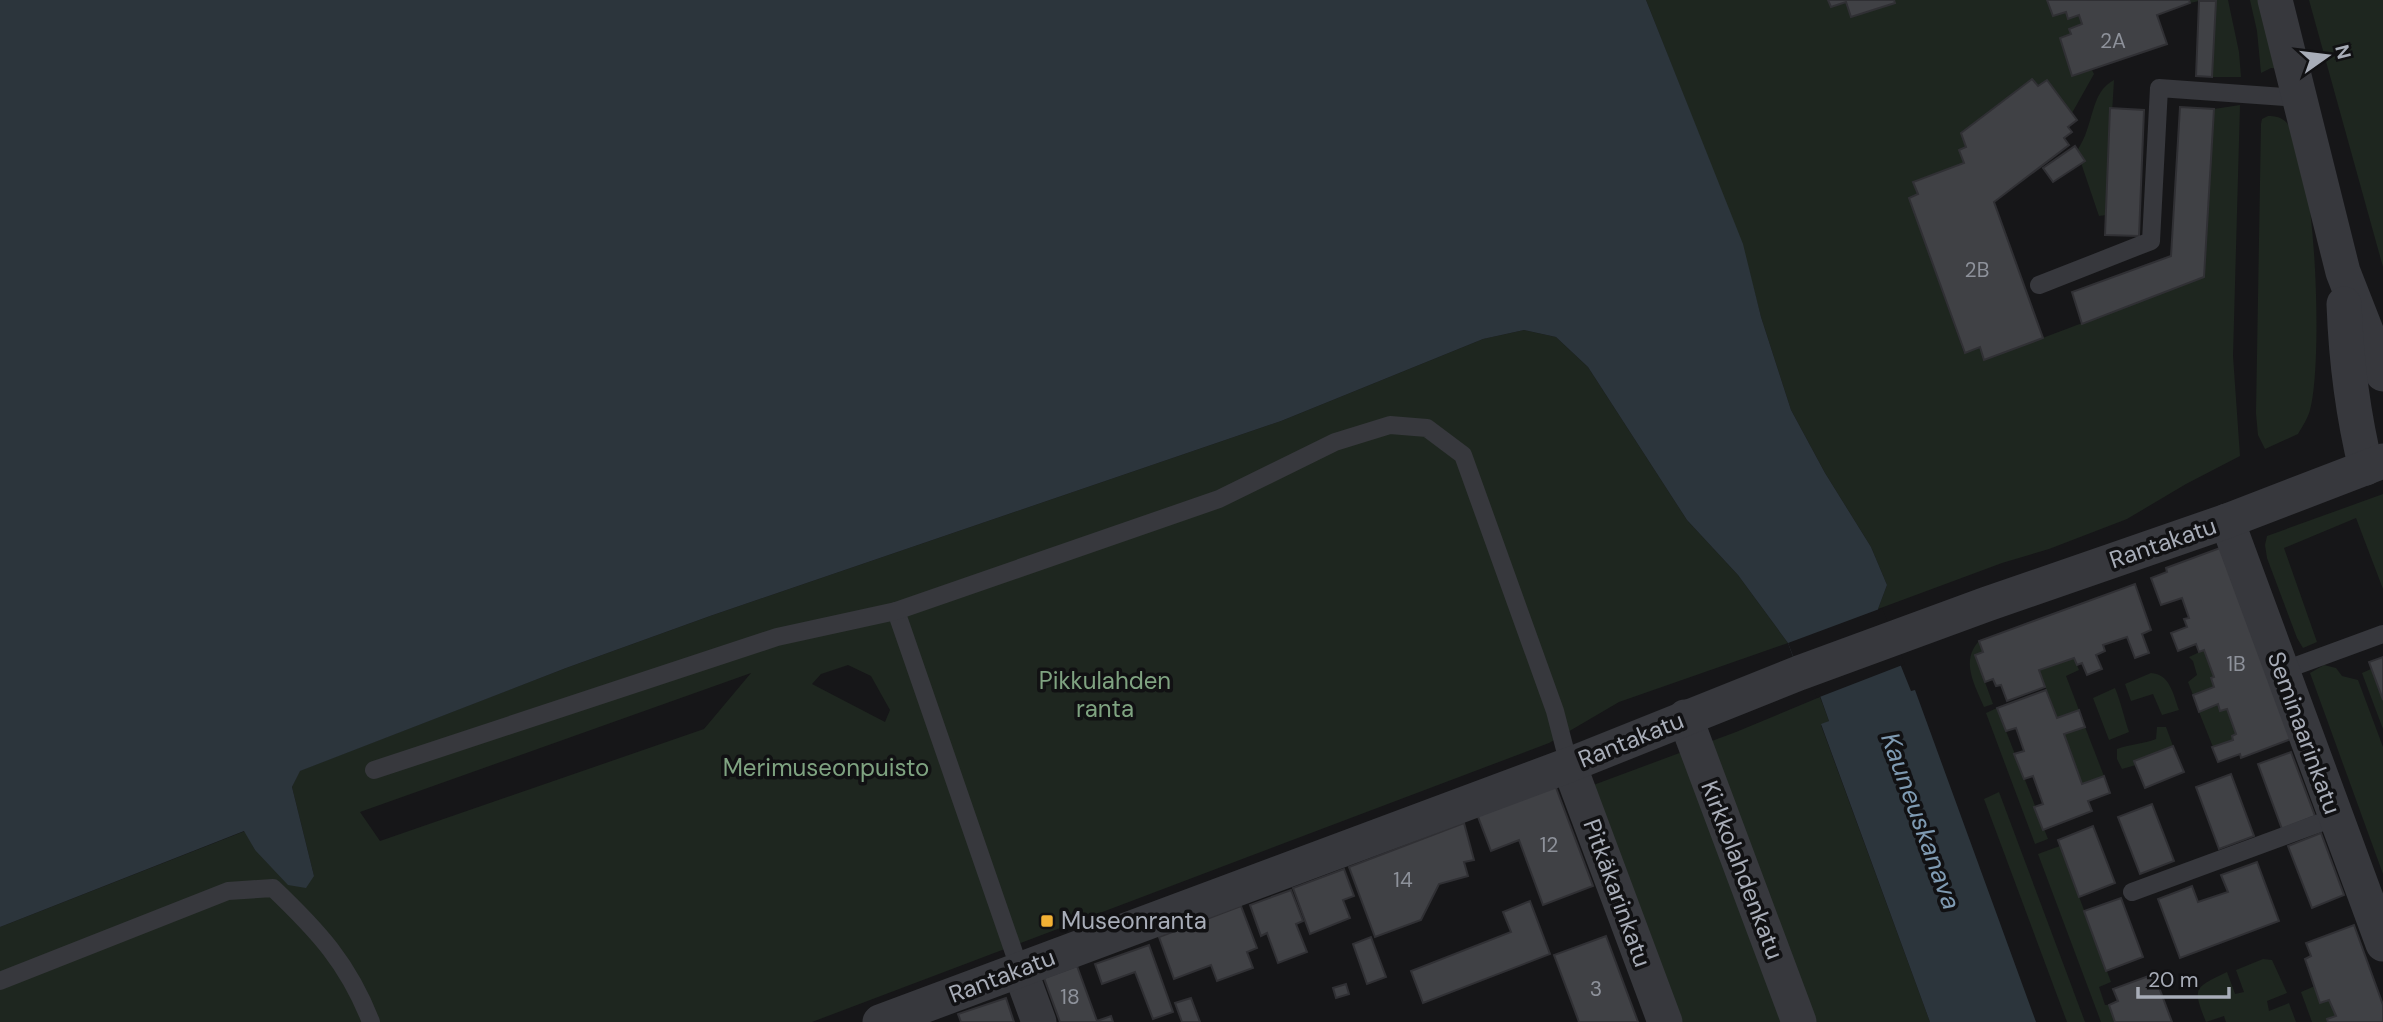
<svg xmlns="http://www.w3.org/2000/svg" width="2383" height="1022" font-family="'DM Sans',sans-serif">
  <rect width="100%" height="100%" fill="#161618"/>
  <g fill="#1e261f" fill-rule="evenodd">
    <path d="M1646,0H1828L1831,7L1846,2L1852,17L1894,3V0H2047L2053,16L2066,12L2068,19L2079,15L2082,24L2070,28L2071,34L2060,38L2072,76L2092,70L2094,74L2072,113L2047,80L2038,86L2032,79L1961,133L1966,147L1959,150L1964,163L1914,181L1918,194L1909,198L1964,353L1980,347L1984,360L2204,277L2214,109L2240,105L2233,356L2240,456L2186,484L2127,519L2049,549L2002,563L1878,609L1887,585L1871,547L1825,473L1791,410L1761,317L1742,244Z"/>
    <path d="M2189,0H2228L2239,52L2241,77H2212L2216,2L2199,1L2190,3Z"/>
    <path d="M2250,0H2261L2280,69L2271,68L2261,73L2257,31Z"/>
    <path d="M2309,0H2383V267Z"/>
    <path d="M2114,80L2106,215L2099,216L2077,151C2081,144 2085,137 2087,130C2094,111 2095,90 2114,80Z"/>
    <path d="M2268,116C2275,116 2282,117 2287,123C2317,157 2323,365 2310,410C2308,418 2302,427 2298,434L2265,449L2258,435L2256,413L2261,124L2262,119Z"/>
    <path d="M1524,330L1556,337L1588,367L1687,520L1738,575L1788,643L1619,702L1549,743L812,1022H0V927L245,831L255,850L314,876L292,787L299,771L566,668L710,616L1281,421L1483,339ZM848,665L871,676L890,710L885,722L812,684L821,674ZM751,673L704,729L380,841L360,812Z"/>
    <path d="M2383,494V589L2356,518L2284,548L2317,642L2303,648L2297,638L2267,558L2265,545L2267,536Z"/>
    <path d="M1979,641L1983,652L1975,655L1993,704L1984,707C1975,685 1960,661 1979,641Z"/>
    <path d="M2204,650L2214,677L2211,678L2214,687L2193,695L2188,682L2197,675L2193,661L2189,657Z"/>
    <path d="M2074,658L2079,670L2066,676L2079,710L2057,718L2039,670Z"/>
    <path d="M2324,665L2336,668L2342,676L2358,680L2383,747V874L2310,673Z"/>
    <path d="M2371,669L2383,700V729L2362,673Z"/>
    <path d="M2151,673C2170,674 2173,694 2179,710L2162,715L2153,694L2131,701L2125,684Z"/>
    <path d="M2115,688C2121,703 2124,717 2129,732L2109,740L2093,698Z"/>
    <path d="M1820,697L1829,721L1821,725L1930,1022H1679L1588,787L1736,732Z"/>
    <path d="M2218,704L2220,711L2227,709L2236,734L2232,736L2233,740L2213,747L2199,712Z"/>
    <path d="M1997,708L2048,839L2035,844L1986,713Z"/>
    <path d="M2085,727L2104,776L2082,784L2064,734Z"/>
    <path d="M2157,727H2166L2173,746L2135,761L2136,765L2122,769L2117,759V749C2131,744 2143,744 2156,739Z"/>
    <path d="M1999,792L2085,1022H2067L1984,799Z"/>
    <path d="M2060,846L2111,982L2099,987L2105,1005H2109L2115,1022H2101L2038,854Z"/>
    <path d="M2263,959L2272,960L2287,993L2267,1001L2269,1011L2289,1003L2296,1022H2226L2224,1016L2206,1022C2192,987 2194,988 2227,972L2235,994L2244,992L2236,970Z"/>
    <path d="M2315,986L2320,1003L2329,1000L2336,1016L2328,1019V1022H2312L2301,992Z"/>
  </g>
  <path fill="#2c353c" d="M0,0H1646L1743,244L1761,317L1791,410L1825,473L1871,547L1887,585L1878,609L1911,691L1915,690L2036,1022H1930L1821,724L1829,721L1808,662L1796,665L1788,643L1738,575L1687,520L1588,367L1556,337L1524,330L1483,339L1281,421L710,616L566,668L300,771L292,787L314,876L306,888L288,885L255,850L244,831L0,927Z"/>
  <path fill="#161618" d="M1882,608L1905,664L1817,698L1805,666L1798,669L1788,643Z"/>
  <g fill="#404145" stroke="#303034" stroke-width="2">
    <path d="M1828,0H1894L1895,3L1851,17L1846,2L1831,7Z"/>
    <path d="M2047,0H2189L2190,3L2157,15L2167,44L2072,76L2060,38L2071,34L2069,29L2082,24L2079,15L2068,19L2066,12L2053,16Z"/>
    <path d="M2199,1H2216L2212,77L2196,76Z"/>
    <path d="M2032,79L2038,86L2047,80L2077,120L2068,127L2072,132L2064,138L2069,145L1994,202L2043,338L1984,360L1980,347L1965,353L1909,198L1918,194L1913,182L1964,163L1959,150L1966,147L1961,133Z"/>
    <path d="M2180,107L2214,109L2204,277L2082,324L2072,292L2171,256Z"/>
    <path d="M2110,108L2144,110L2139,236L2105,235Z"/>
    <path d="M2075,146L2085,161L2053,182L2043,168Z"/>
    <path d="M2220,548L2291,739L2241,758L2240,754L2218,762L2212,747L2233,740L2232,736L2236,734L2227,709L2220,711L2218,704L2199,712L2193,695L2214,687L2211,678L2214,677L2204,650L2199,652L2196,644L2178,651L2171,633L2187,627L2184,619L2189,618L2182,598L2161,605L2151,578L2167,572L2166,568Z"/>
    <path d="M2135,584L2151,630L2142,634L2149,653L2135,658L2127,637L2103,645L2105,651L2096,655L2102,669L2087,675L2082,663L2077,665L2074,658L2039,670L2045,687L2007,701L2001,685L1996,686L1993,679L1985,682L1975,655L1983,652L1979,641Z"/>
    <path d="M2383,657V700L2369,662Z"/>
    <path d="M2046,690L2057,718L2079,710L2085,727L2064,734L2082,784L2104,776L2110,793L2088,801L2092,811L2043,830L2034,807L2043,804L2033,776L2024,779L2014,754L2024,751L2016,728L2006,731L1997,708Z"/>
    <path d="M2173,746L2184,772L2145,788L2134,761Z"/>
    <path d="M2291,752L2315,816L2282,829L2258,764Z"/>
    <path d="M2231,774L2254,836L2219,849L2196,787Z"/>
    <path d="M1555,785L1593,886L1543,905L1519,840L1491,851L1477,814Z"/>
    <path d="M2152,804L2174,861L2140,874L2118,817Z"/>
    <path d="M1464,823L1474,860L1464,862L1468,876L1439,884L1421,920L1375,937L1349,867Z"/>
    <path d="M2093,826L2115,883L2079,897L2058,840Z"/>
    <path d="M2321,833L2344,895L2312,908L2288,846Z"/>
    <path d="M2257,862L2279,921L2180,958L2158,899L2192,886L2198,902L2228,892L2221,875Z"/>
    <path d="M1344,869L1354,896L1343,900L1350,918L1310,934L1293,888Z"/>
    <path d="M1291,890L1303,921L1296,924L1307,952L1278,963L1267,933L1261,936L1250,905Z"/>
    <path d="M2121,898L2143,957L2106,971L2084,911Z"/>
    <path d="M1530,901L1550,954L1423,1003L1411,971L1511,932L1503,912Z"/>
    <path d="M1241,906L1257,948L1247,952L1253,968L1217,981L1211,965L1174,979L1159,937Z"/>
    <path d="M2354,925L2383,1005V1022H2328L2327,1019L2336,1016L2329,1000L2320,1003L2305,959L2311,956L2306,943Z"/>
    <path d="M1606,936L1638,1022H1579L1554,955Z"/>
    <path d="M1371,937L1386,977L1367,984L1353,944Z"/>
    <path d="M1149,945L1173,1012L1153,1019L1135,972L1102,984L1095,964Z"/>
    <path d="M1077,966L1097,1021L1111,1016L1113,1022H1060L1044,978Z"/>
    <path d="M2154,974L2172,1022H2115L2109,1005L2118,1001L2113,989Z"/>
    <path d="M1346,984L1349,994L1336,998L1333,988Z"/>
    <path d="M1006,998L1014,1022H961L958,1014Z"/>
    <path d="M1191,998L1200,1022H1182L1175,1003Z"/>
  </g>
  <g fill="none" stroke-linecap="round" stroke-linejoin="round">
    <g stroke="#37383d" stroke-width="18">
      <path d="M2039,285L2151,241L2159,88L2299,98"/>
      <path d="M896,611L1020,970"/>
      <path d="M2282,671L2383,634"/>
      <path d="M374,770L777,637L896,611L1219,499L1335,442L1390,425L1427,428L1463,455L1555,711L1569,765"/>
      <path d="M2132,892L2336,817"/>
      <path d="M0,981L228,891L273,888C318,931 348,963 371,1022"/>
    </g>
    <g stroke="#37383d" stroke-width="35">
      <path d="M2275,0L2343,272L2383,374"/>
      <path d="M2344,304C2346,358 2353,415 2366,468"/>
      <path d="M2227,521L2383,944"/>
      <path d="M1685,717L1799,1022"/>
      <path d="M1569,765L1665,1022"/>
      <path d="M1020,970L1039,1022"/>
      <path d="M880,1022L1569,765L1799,673L1987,604L2227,521L2383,461"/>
    </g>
  </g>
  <rect fill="#f2b134" stroke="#111113" stroke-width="2.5" x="1040" y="914" width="14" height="14" rx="3.5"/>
  <g text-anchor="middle" stroke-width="7" stroke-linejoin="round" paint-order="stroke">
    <g font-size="21" fill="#8e929b">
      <text x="2113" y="48">2A</text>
      <text x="1977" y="277">2B</text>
      <text x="2236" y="671">1B</text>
      <text x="1549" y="852">12</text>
      <text x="1403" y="887">14</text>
      <text x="1596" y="996">3</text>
      <text x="1070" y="1004">18</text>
    </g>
    <g font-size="24" fill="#a8adb8" stroke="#111113">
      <text transform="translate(2163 543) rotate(-19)" y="8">Rantakatu</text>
      <text transform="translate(2304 733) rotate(70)" y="8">Seminaarinkatu</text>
      <text transform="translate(1631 740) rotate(-22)" y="8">Rantakatu</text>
      <text transform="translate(1742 870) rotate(69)" y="8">Kirkkolahdenkatu</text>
      <text transform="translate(1617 893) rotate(70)" y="8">Pitkäkarinkatu</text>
      <text transform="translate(1002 976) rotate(-21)" y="8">Rantakatu</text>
    </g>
    <g font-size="24" fill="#7fa381" stroke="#111113">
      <text x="1105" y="689">Pikkulahden<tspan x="1105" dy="28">ranta</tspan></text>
      <text x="826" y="776">Merimuseonpuisto</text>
    </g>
    <g font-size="24" fill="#a8adb8" stroke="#111113" text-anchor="start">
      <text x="1061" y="929">Museonranta</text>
    </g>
    <g font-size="26" font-style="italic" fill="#7f9bb3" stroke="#111113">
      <text transform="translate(1921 821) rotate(70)" y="9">Kauneuskanava</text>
    </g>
  </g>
  <g transform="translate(2327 56) rotate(76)" stroke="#111113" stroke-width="5" paint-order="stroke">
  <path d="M0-5L12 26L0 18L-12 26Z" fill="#a8adb8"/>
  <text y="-10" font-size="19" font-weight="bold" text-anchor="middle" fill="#a8adb8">N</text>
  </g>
  <path d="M2138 987v10h91v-10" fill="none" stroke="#a8adb8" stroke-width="3.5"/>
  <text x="2148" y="987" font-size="21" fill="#a8adb8" stroke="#111113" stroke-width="5" paint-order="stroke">20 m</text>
</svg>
